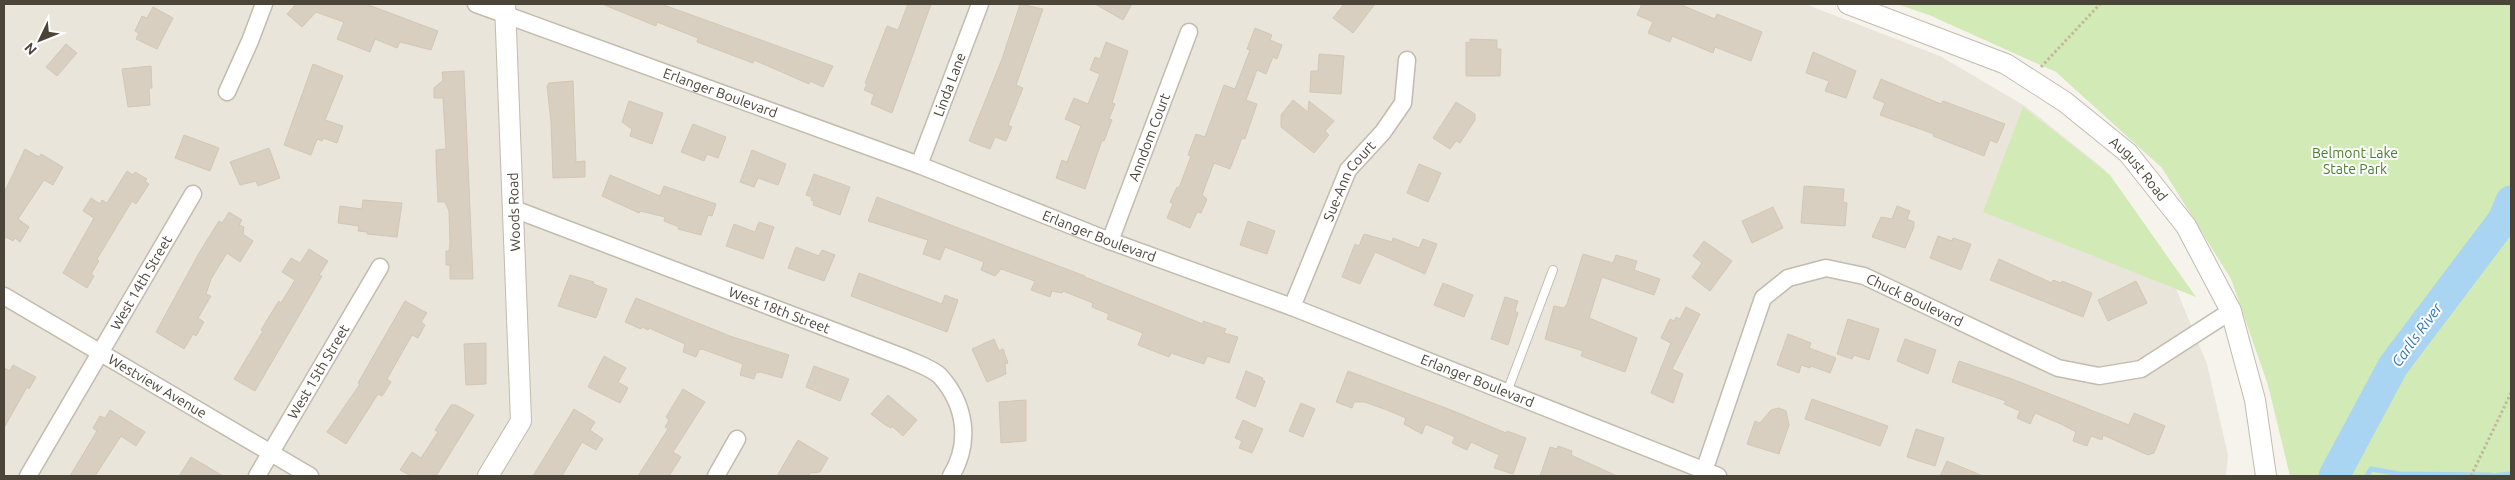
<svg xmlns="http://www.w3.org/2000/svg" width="2515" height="480" font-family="Ubuntu,sans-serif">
  <rect width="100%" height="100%" fill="#f6f3ec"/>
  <path fill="#eae5da" d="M4,4H1805L1940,56L2025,106L2104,169L2161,252L2207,364L2228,455L2226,476H4Z"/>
  <g fill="#d2eab5">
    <path d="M1897,4H2511V476H2290L2268,385L2231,279L2162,168L2056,72L1929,15Z"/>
    <path d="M2023,107L2110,175L2196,297L1983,212Z"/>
  </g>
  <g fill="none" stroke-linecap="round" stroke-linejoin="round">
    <g stroke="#a9d4f2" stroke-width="5">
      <path d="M2367,476L2371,469L2399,474L2491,475"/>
      <path d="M2490,476L2511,474"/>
    </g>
    <path stroke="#a9d4f2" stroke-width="31" d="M2334,476L2393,366L2503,220L2511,201"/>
  </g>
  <g fill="#d8cfc1" stroke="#d3c7b4">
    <path d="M296,4H366L438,31L431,50L400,42L397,48L375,39L370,52L337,39L344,22L316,12L302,27L287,14Z"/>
    <path d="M602,4H661L833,66L823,87L810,81L809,84L754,60L753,63L697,42L698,38L657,22L656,26Z"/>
    <path d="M908,4H931L892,113L871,104L874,94L864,90L867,84L865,83L887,26L898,30Z"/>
    <path d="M1020,4L1043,9L1016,85L1023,88L1008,125L1012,127L1006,141L995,137L990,149L969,141L1002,59Z"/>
    <path d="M1095,4H1132L1123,20Z"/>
    <path d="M1344,4H1375L1353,33L1333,18Z"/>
    <path d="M1642,4H1679L1715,19L1717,14L1762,32L1751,61L1715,47L1713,53L1672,36L1670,42L1648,33L1653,22L1637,15Z"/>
    <path d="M153,7L173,18L157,49L136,39L139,33L135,31L142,16L147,18Z"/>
    <path d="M1255,28L1272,35L1270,40L1282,45L1277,59L1273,57L1266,74L1257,70L1246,100L1257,104L1245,139L1242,138L1230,169L1214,163L1202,195L1207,199L1201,213L1197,212L1190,228L1185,226L1167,218L1173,204L1170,202L1177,187L1179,188L1191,156L1188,155L1196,134L1205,137L1224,85L1235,89L1250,50L1247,49Z"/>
    <path d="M1470,39L1497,40V49H1501L1500,76H1466V42L1470,43Z"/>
    <path d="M1106,42L1128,51L1112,103L1115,104L1109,119L1112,120L1104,141L1102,140L1085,189L1056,178L1062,160L1067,162L1081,126L1065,119L1074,98L1088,104L1100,74L1090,70L1095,57L1100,59Z"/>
    <path d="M66,44L77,53L57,76L46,67Z"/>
    <path d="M1813,52L1856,71L1846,98L1825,91L1829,81L1806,73Z"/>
    <path d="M1319,54L1344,56L1341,94L1310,92L1311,71H1318Z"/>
    <path d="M313,64L343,76L325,120L343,126L337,143L323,138L322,141L317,139L311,155L284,145Z"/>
    <path d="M151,66L152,88H149L150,105L128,107L122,69Z"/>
    <path d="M464,71L473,279H450V265H446V251H449L450,243L449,211L445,202H438L436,160V150L446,149L443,98H434V88L443,80L442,72Z"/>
    <path d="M1881,79L1941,104L1943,101L2005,124L1997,143L1990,140L1984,156L1933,136L1934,134L1880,115L1885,103L1873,98Z"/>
    <path d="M573,81L576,162L585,161V177L553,178L551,122L547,86L549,83Z"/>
    <path d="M1293,100L1308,112L1309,101L1334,121L1325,131L1329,135L1314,153L1281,127V115Z"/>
    <path d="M629,101L663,113L652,144L630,136L632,129L622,122Z"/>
    <path d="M1456,102L1475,114V120L1460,143L1456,141L1450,149L1433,138Z"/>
    <path d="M693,124L726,137L718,158L707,154L704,161L681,152Z"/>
    <path d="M184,135L219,148L210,171L175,158Z"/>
    <path d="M269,148L280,178L258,186L256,181L240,185L230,162Z"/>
    <path d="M25,149L39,157L41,154L63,167L53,185L44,180L18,219L29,227L20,242L15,238L13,241L6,237L4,240V193Z"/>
    <path d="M752,150L786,164L778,185L758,178L754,187L740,182Z"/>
    <path d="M1419,164L1441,173L1428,202L1407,193Z"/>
    <path d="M127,171L133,175L135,172L147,179L145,181L149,184L136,204L132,201L97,259L99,261L91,274L94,276L87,288L63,273L94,218L83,211L91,198L100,204L102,200L107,203Z"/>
    <path d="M814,174L850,187L840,215L813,205L814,201L811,200L812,197L806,195Z"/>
    <path d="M610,175L660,196L664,186L716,204L712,216L708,215L701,235L678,229L679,227L664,221L665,217L640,211L639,213L602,196Z"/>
    <path d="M1804,186L1844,189L1843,202L1847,203L1845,226L1801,223Z"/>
    <path d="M877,197L1085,276V277L1203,324V321L1226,329L1224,333L1238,337L1229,363L1207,356L1204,364L1171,353L1169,357L1138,345L1143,333L1107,319L1109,314L1092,307L1093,303L1063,291L1062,293L1052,291L1050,297L1031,290L1035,281L1001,269L995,276L981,270L984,262L945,247L940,260L923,254L928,240L868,221Z"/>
    <path d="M363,200L402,203L397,237L367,234V232L358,231L359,226L338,223L340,206L362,209Z"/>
    <path d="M1897,206L1910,211L1907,219L1914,222V227L1905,248L1872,237L1881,217L1892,219Z"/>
    <path d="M1773,207L1783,228L1752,243L1742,221Z"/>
    <path d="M229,212L242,220L239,225L244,227L243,234L253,241L240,262L227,253L211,279L206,294L211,296L198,318L204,322L196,336L193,334L184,349L156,332L199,253L219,221L222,223Z"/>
    <path d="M1248,221L1275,231L1267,254L1240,245Z"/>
    <path d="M759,222L774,227L763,259L726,246L734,224L755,232Z"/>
    <path d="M1364,234L1392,242L1393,238L1419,248L1423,239L1437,244L1425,274L1375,252L1360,284L1342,277L1355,244L1359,246Z"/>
    <path d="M1938,236L1952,241L1953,238L1971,244L1961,270L1930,258Z"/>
    <path d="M1704,241L1732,261L1710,291L1692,277L1702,263L1693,256Z"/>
    <path d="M796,247L819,256L822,250L835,255L824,281L788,268Z"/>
    <path d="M309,249L328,261L319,275L322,276L255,391L234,379L263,331L261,330L270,315L279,301L281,303L295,280L282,272L291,258L300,263Z"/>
    <path d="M1583,254L1613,263L1616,255L1637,261L1634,270L1660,279L1654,295L1602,277L1589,318L1637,338L1625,372L1581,356L1583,351L1545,339L1554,306L1564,308L1567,304Z"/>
    <path d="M1999,259L2052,283L2053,280L2061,283L2062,281L2092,293L2083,317L1990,280Z"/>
    <path d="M859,273L942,304L945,295L958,300L947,332L851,296Z"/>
    <path d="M570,275L594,282L593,284L607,289L596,318L558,306Z"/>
    <path d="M2136,281L2147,303L2108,321L2098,300Z"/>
    <path d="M1443,283L1473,295L1464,317L1434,305Z"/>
    <path d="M1505,297L1518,301L1515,311L1518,313L1508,345L1491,339Z"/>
    <path d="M636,298L730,336L789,355L782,378L760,372L756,373L754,379L740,375L743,364L702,349L699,350L696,357L683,352L685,344L649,328L648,330L642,327L641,329L625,322Z"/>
    <path d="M405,301L427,313L421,322L425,325L418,338L412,335L387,379L391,382L382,396L378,394L346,444L327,432L360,384L358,383Z"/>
    <path d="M1686,307L1700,314L1672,369L1683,374L1673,403L1651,393L1671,343L1661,338L1670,319L1674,321L1676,317L1680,319Z"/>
    <path d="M1848,319L1879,329L1869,360L1854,355L1852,359L1837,354Z"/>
    <path d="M1788,334L1811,343L1809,348L1836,358L1830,373L1811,366L1810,368L1801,365L1799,373L1777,365Z"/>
    <path d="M994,339L999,351L1003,349L1008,363L1005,364L1006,374L987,382L972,349Z"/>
    <path d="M1905,339L1936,350L1928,374L1897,361Z"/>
    <path d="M486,343V384L466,385L464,344Z"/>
    <path d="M604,356L626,368L618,382L628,388L620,403L588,387Z"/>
    <path d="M1959,361L2012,379L2129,425L2134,413L2165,426L2154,453L2148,455L2103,435L2102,440L2091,436L2087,446L2073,441L2076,432L2063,425L2035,413L2030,424L2017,418L2020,411L2004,404L2006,401L1952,382Z"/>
    <path d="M13,365L36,377L29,389L27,387L4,428V368L10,371Z"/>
    <path d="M814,366L849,379L840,401L806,387Z"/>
    <path d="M1246,371L1263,378L1262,380L1265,381L1255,407L1236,398Z"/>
    <path d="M1348,371L1451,410L1506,433L1507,431L1526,438L1513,474L1494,468L1499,455L1471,442L1467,450L1452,443L1455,437L1428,425H1425L1422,434L1404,424L1406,418L1387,410L1364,402H1354L1352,408L1336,402Z"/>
    <path d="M683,389L705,402L673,452L681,457L669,476H638L668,429L665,427L669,420L666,417Z"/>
    <path d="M888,395L917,420L903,436L892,426L891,428L884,424L871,414Z"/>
    <path d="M1812,399L1888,426L1880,446L1805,419Z"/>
    <path d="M1026,400V441L1001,443L999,402Z"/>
    <path d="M1301,403L1315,409L1303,437L1289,431Z"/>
    <path d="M451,405H456L474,415L436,476H411L400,470L412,452L421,458L438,432L435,430Z"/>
    <path d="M1779,408L1786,411L1789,425L1779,454L1747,444L1755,421L1760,423L1771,410Z"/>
    <path d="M574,409L595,422L590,430L603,439L596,450L582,442L562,476H533Z"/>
    <path d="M110,410L145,432L136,446L121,436L95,476H70L97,431L93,428L100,416L105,418Z"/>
    <path d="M1243,420L1263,429L1252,453L1239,448L1242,441L1235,438Z"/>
    <path d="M1916,429L1944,438L1935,466L1907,457Z"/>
    <path d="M798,440L828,458L820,472L810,473L808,476H777Z"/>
    <path d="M1558,446L1572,451L1571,455L1617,476H1540L1550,447L1557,449Z"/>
    <path d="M191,457L223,476H179Z"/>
    <path d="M1947,461L1983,476H1940Z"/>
  </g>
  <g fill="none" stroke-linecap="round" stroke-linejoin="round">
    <defs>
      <path id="service" d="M1507,392L1553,270"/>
      <g id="minor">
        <path id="s1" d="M476,4L919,165L1110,241L1292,307L1718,476"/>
        <path d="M227,92L250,41L264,4"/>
        <path id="s2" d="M919,165L980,4"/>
        <path id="s3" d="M514,209L905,358C916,363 932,368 940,376C966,405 971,443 951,476"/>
        <path id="s4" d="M1110,241L1189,32"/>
        <path id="s5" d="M4,296L310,476"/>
        <path id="s6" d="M1292,307L1348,170L1383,132L1403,103L1407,60"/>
        <path id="s7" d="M1704,471L1763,298L1788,278L1826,268L1864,276L2058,368L2099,376L2141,369L2231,311"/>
        <path id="s8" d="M28,476L193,194"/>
        <path id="s9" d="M257,476L380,267"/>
        <path d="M716,476L737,439"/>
      </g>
      <g id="tertiary">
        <path id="s10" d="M1848,4L2006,64L2065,102L2128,153L2186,226L2231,311L2255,400L2266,476"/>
        <path d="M488,476L521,421L505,4"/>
      </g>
    </defs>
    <use href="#service" stroke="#c2bbae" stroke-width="10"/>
    <use href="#minor" stroke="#c2bbae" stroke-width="19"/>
    <use href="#tertiary" stroke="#c2bbae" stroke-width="22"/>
    <g stroke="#c4b79f" stroke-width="3" stroke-dasharray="2.5 2.5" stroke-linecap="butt">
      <path d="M2041,67L2100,4"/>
      <path d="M2471,476L2511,393"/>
    </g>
    <use href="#service" stroke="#fff" stroke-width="8"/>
    <use href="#minor" stroke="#fff" stroke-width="16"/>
    <use href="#tertiary" stroke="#fff" stroke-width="20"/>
  </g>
  <g text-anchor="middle" stroke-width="4" stroke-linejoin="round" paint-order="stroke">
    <g font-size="14" fill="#4b4439" stroke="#fff">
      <text dy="5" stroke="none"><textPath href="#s2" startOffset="86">Linda Lane</textPath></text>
      <text dy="5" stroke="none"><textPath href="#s1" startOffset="260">Erlanger Boulevard</textPath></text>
      <text dy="5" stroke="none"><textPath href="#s4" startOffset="111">Anndom Court</textPath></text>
      <text dy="5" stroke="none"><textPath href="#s10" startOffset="339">August Road</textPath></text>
      <text dy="5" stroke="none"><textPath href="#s6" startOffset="139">Sue-Ann Court</textPath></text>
      <text transform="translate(514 212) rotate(-92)" y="5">Woods Road</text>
      <text dy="5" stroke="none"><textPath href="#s1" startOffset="665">Erlanger Boulevard</textPath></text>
      <text dy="5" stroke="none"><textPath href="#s8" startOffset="224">West 14th Street</textPath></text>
      <text dy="5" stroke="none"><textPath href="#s7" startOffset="349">Chuck Boulevard</textPath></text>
      <text dy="5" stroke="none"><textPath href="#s3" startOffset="284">West 18th Street</textPath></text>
      <text dy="5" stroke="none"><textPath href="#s9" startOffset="121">West 15th Street</textPath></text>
      <text dy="5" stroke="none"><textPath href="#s1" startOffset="1070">Erlanger Boulevard</textPath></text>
      <text dy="5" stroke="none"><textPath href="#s5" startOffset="178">Westview Avenue</textPath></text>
    </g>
    <g font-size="14" fill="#4a7f2a" stroke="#fff">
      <text x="2355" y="158">Belmont Lake<tspan x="2355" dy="16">State Park</tspan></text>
    </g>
    <g font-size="15" font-style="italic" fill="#2e7ab2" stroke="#fff">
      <text transform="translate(2417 335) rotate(-54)" y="5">Carlls River</text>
    </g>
  </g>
  <rect width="2515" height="480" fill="none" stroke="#4b4439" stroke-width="10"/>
  <g transform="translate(40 40) rotate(227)" stroke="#ffffff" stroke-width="4" paint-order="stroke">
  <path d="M0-4L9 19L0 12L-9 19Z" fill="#4b4439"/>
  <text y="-8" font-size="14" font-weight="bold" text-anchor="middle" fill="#4b4439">N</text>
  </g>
</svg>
